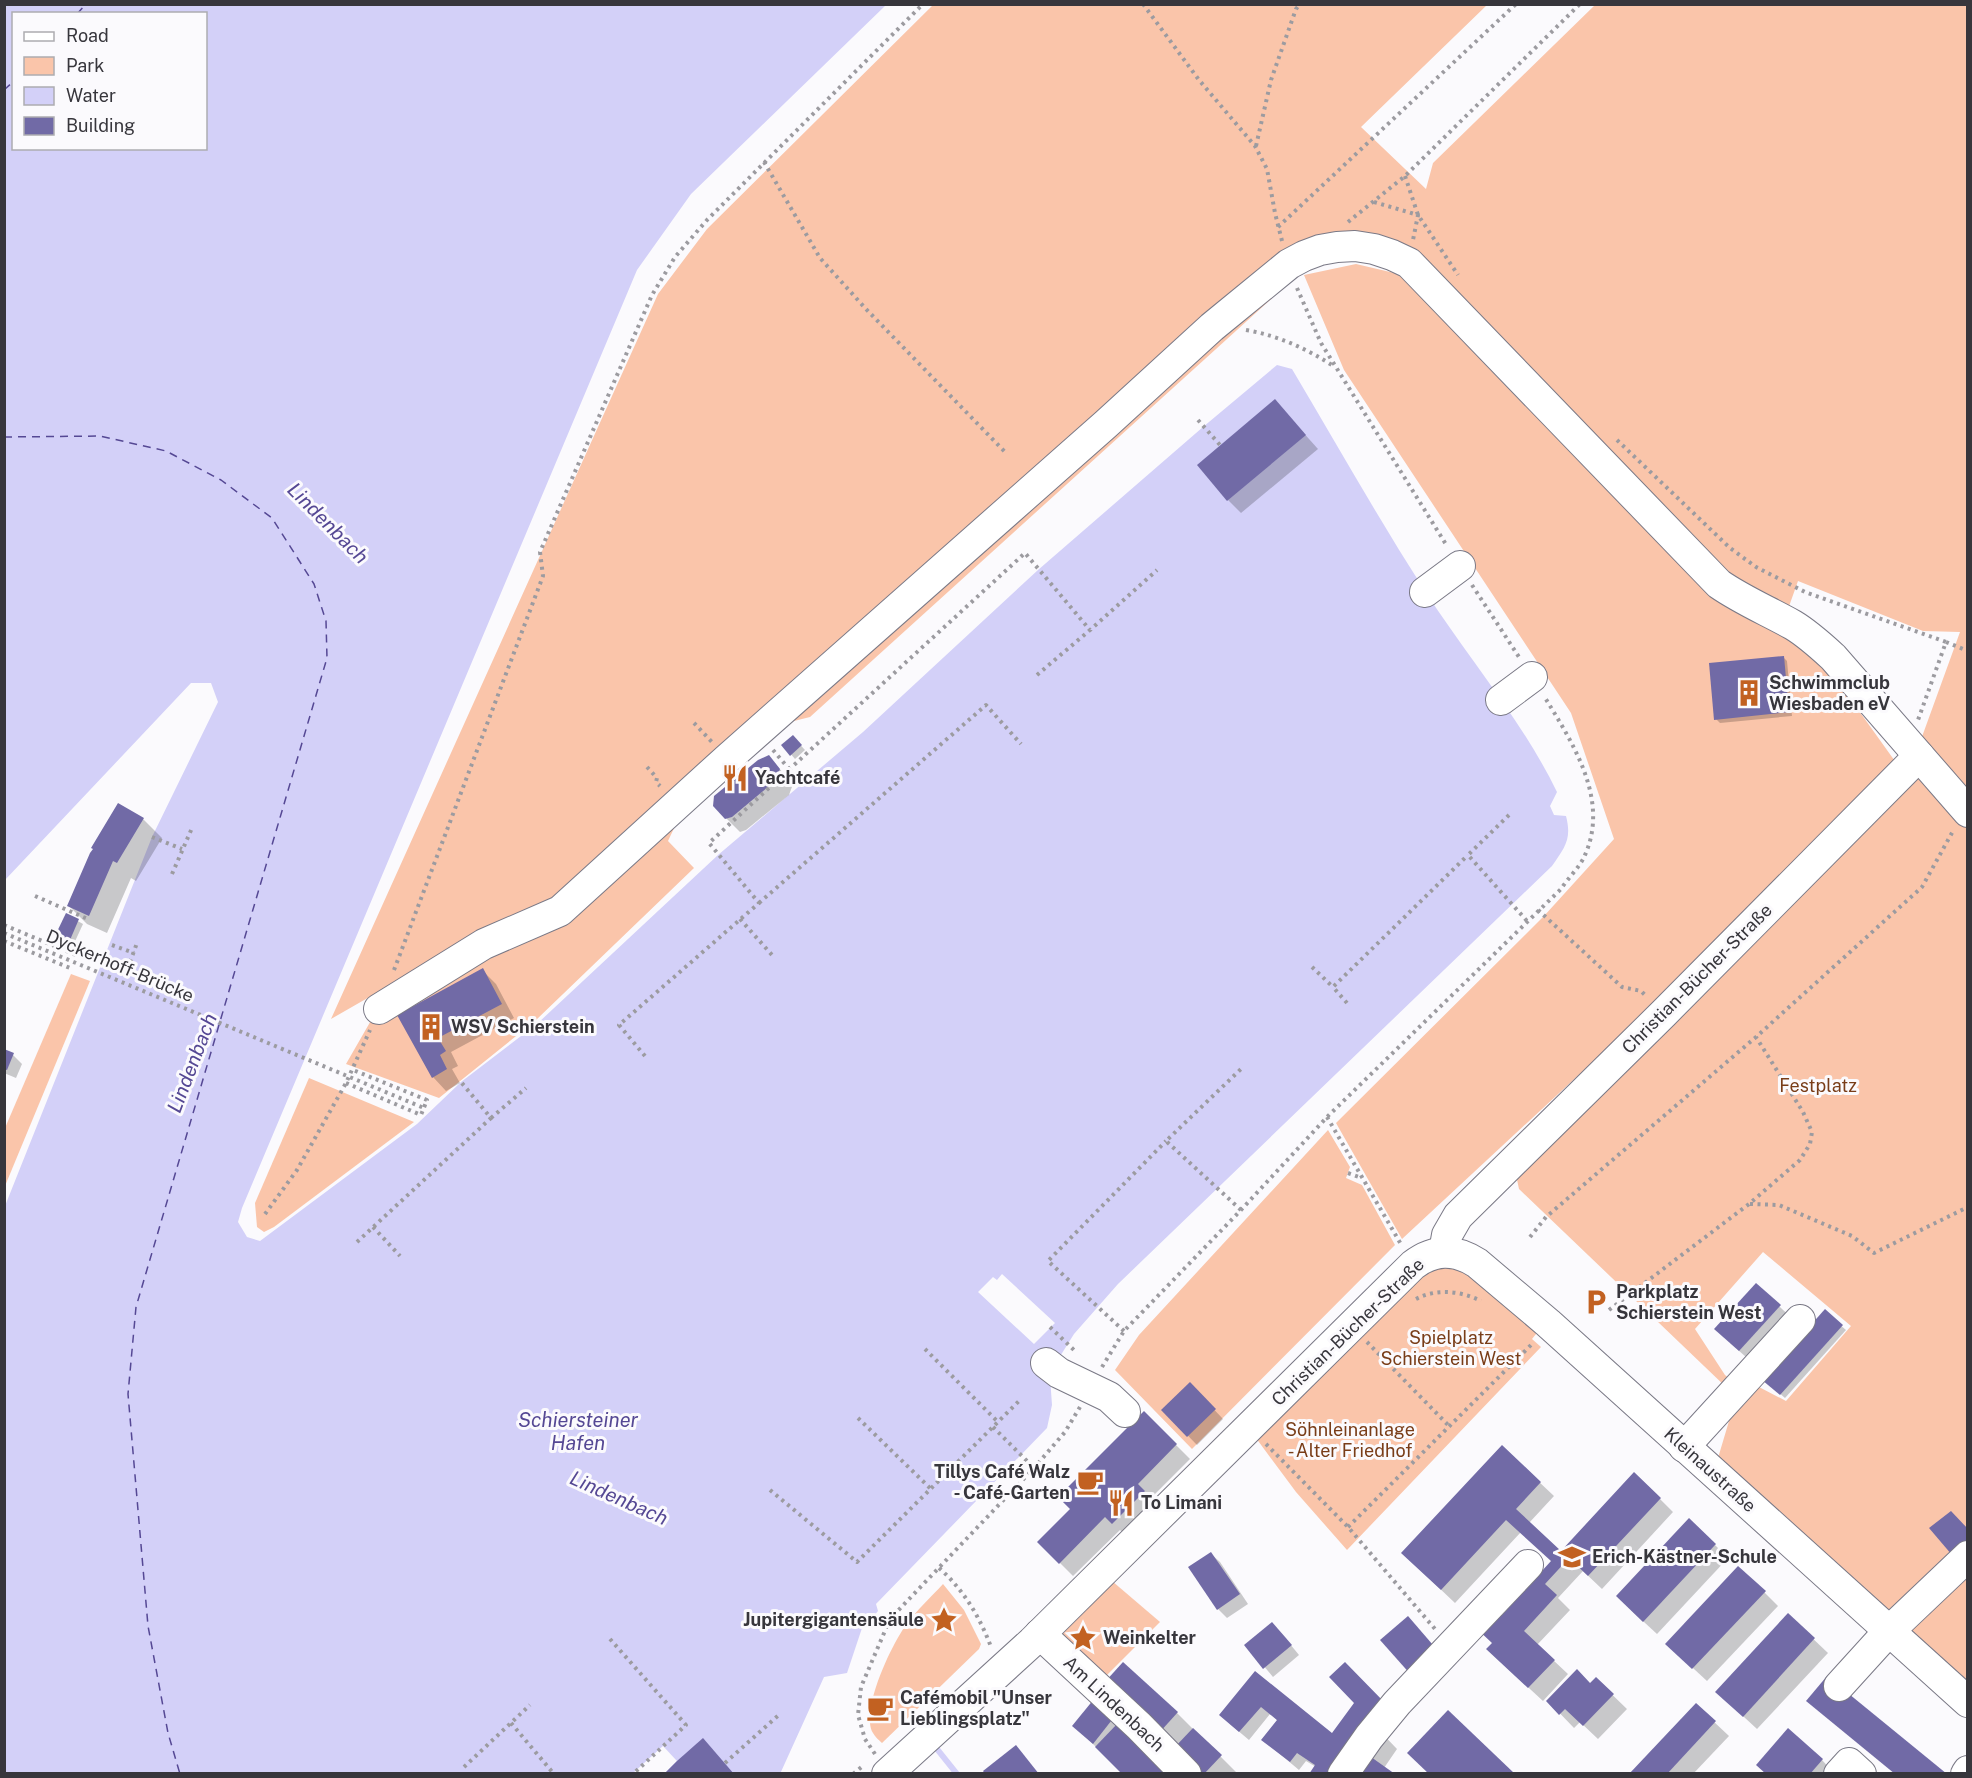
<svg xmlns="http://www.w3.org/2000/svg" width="1972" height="1778" font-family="'Public Sans',sans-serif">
  <rect width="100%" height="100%" fill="#fbfafd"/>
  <g fill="#fac5aa" fill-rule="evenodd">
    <path d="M933,5H1487L1361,127L1426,189L1433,163L1595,5H1967V796L1919,745L1960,632L1923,631L1798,581L1787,612L1718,571L1412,258L1284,263L1280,291L810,717L790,722L676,824L668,841L694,868L536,1020L439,1098L346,1064L392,984L331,1019L658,294L707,229Z"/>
    <path d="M1356,264L1403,275L1776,631L1808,653L1849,697L1897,764L1655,1004L1402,1239L1336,1123L1544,916L1614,839L1571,713L1344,370L1304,275Z"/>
    <path d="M1919,776L1967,827V1685L1718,1458L1732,1411L1727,1388L1519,1189L1516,1175ZM1763,1252L1851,1326L1786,1401L1759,1387L1745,1391L1725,1375L1695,1329Z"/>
    <path d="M71,974L90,981L5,1186V1128Z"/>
    <path d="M309,1078L414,1122L274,1227L264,1232L257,1227L255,1203Z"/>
    <path d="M1328,1130L1350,1167L1346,1178L1362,1185L1395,1245L1192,1449L1115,1370L1139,1335Z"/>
    <path d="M1445,1265L1469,1269L1540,1329L1532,1339L1541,1347L1347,1550L1296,1492L1253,1434L1410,1280Z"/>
    <path d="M1112,1581L1160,1622L1101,1681L1053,1640Z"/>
    <path d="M943,1584L964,1610L981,1644L979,1649L882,1743C879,1740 875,1737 873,1733C860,1710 892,1644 906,1625C917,1610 931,1597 943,1584Z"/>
  </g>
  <path fill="#d3d0f8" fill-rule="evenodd" d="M5,4L886,5L691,194L637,270L242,1208L238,1222L247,1237L260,1241L417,1124L461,1082L538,1023L718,855L863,732L1038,570L1203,427L1277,365L1292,369C1336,443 1378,518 1425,591C1468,658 1522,720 1557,792L1550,806L1554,815L1566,816C1572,839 1565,847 1552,866L1118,1284L1074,1334L1059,1358L1050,1377L1052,1405L1047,1428L876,1604L878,1611L872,1618L867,1613L847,1673L824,1677L780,1774L5,1773V1206L152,837L218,702L211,683H191L5,880ZM14,14H206V148H14Z"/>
  <g fill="#fbfafd">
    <path d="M1002,1274L1055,1323L1034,1344L978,1292L993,1277L997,1280Z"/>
    <path d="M663,1746L677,1761L664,1774L633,1773Z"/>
  </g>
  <g fill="#0003">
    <path d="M1275,401L1318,449L1241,513L1228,500Z"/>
    <path d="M1783,657L1787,661L1792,716L1720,723L1716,719Z"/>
    <path d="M793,737L805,750L795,759L783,745Z"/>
    <path d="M769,757L793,784L789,795L746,830L740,832L726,818Z"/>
    <path d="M119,805L143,819L162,838L136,881L131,878L107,933L87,924L69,906Z"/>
    <path d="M67,915L83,924L71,950L55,940Z"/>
    <path d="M482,970L496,984L514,1018L451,1052L458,1066L452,1069L460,1083L446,1091L433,1077L399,1016Z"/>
    <path d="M4,1051L13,1055L22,1064L16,1078L4,1073Z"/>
    <path d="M1756,1285L1794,1320L1754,1364L1730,1343Z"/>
    <path d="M1825,1312L1846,1330L1785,1398L1764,1380Z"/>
    <path d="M1190,1384L1223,1419L1197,1445L1163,1410Z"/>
    <path d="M1144,1413L1190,1459L1150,1499L1157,1506L1127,1537L1120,1530L1073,1576L1039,1542L1072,1509Z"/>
    <path d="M1502,1447L1554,1496L1529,1523L1561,1553L1660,1499L1673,1512L1602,1589L1583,1571L1558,1598L1570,1610L1537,1645L1568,1674L1543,1701L1502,1663L1494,1643L1502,1617L1553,1562L1521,1532L1455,1603L1417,1567Z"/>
    <path d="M1715,1545L1728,1558L1657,1634L1631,1610Z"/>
    <path d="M1211,1554L1220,1562L1248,1604L1227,1618L1218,1609Z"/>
    <path d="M1764,1592L1778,1606L1707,1681L1681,1657Z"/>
    <path d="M1788,1615L1828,1653L1757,1729L1731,1705Z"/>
    <path d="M1281,1633L1299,1655L1273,1677L1246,1645Z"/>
    <path d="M1123,1664L1177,1713L1238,1774H1202L1133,1711Z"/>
    <path d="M1255,1673L1332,1736L1374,1725L1397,1749L1384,1768L1316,1767L1306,1761L1299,1770L1263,1740L1278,1721L1270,1714L1249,1740L1230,1724Z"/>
    <path d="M1596,1679L1627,1709L1598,1739L1580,1722L1574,1728L1548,1701L1591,1685Z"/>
    <path d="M1094,1701L1142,1744L1115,1765L1074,1726Z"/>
    <path d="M1696,1705L1729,1736L1693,1774H1631Z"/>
    <path d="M1822,1760L1835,1774H1767Z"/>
  </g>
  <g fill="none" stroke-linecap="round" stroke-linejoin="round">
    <path stroke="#d3d0f8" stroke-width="6" d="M937,1749L957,1774"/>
    <g stroke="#554894" stroke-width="1.5" stroke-dasharray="8 6" stroke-linecap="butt">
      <path d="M77,14L86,4"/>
      <path d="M4,90L14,81"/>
      <path d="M4,437L100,436L166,451L221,480L272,518L314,584L326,621L327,658L136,1307L128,1394L148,1626L168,1733L180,1774"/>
    </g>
  </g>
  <g fill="#716aa6">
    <path d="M1275,399L1306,435L1227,501L1197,465Z"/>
    <path d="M1784,656L1789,712L1714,720L1709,663Z"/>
    <path d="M793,735L802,745L790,756L781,745Z"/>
    <path d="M769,755L780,769L775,781L732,817L725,819L713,806L714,796L758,760Z"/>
    <path d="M118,803L144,818L117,863L113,861L89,916L67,906L90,853L93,849L91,848Z"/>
    <path d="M66,913L79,919L67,947L53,940Z"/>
    <path d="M483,968L502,1004L438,1038L446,1051L440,1055L447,1069L432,1078L397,1015Z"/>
    <path d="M4,1049L14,1053L7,1070L4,1069Z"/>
    <path d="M1756,1283L1781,1305L1739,1351L1714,1329Z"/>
    <path d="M1825,1309L1843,1325L1780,1395L1762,1380Z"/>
    <path d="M1190,1382L1216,1409L1187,1437L1161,1410Z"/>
    <path d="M1144,1411L1177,1444L1138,1484L1145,1491L1112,1524L1105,1517L1059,1564L1037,1542L1070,1509L1058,1497Z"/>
    <path d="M1502,1445L1541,1482L1516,1509L1561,1551L1634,1472L1661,1498L1588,1576L1569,1558L1545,1584L1557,1595L1524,1631L1555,1660L1528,1688L1486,1649L1492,1643L1476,1628L1494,1608L1502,1615L1551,1561L1506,1520L1441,1590L1401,1553Z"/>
    <path d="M1951,1511L1968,1529V1542L1952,1555L1929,1528Z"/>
    <path d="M1689,1518L1716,1544L1643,1622L1616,1596Z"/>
    <path d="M1211,1552L1240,1594L1217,1610L1188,1567Z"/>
    <path d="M1738,1566L1766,1591L1692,1669L1665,1644Z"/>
    <path d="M1788,1613L1815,1638L1743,1717L1715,1692Z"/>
    <path d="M1408,1616L1439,1652L1412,1676L1380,1640Z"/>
    <path d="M1272,1622L1292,1645L1263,1669L1244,1645Z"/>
    <path d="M1123,1662L1178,1712L1159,1733L1104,1683Z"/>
    <path d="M1345,1662L1387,1705L1335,1774H1309L1315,1765L1297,1753L1290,1762L1261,1740L1277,1720L1261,1707L1239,1732L1219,1715L1255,1671L1332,1733L1354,1703L1329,1677Z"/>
    <path d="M1577,1669L1590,1683L1596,1677L1614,1694L1583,1726L1565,1709L1559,1715L1546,1701Z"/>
    <path d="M1827,1676L1947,1774H1895L1806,1701Z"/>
    <path d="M1094,1699L1115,1716L1093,1744L1072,1726Z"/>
    <path d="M1696,1703L1716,1721L1667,1774H1629Z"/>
    <path d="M1448,1710L1515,1774H1429L1407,1753Z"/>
    <path d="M1118,1723L1167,1774H1122L1095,1747Z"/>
    <path d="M1193,1728L1222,1755L1204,1774H1200L1174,1748Z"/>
    <path d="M1788,1728L1823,1759L1810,1774H1766L1756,1765Z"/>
    <path d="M703,1738L734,1774H664L677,1761Z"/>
    <path d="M1016,1745L1039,1774H985L983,1771Z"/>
    <path d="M1371,1757L1395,1774H1359Z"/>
  </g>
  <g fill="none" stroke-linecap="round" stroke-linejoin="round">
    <defs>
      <g id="minor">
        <path d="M1425,592L1460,566"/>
        <path d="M1501,700L1532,677"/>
        <path d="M379,1009L484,944L560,911L727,759L1106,424L1212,327L1289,264L1304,256L1320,250L1337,247L1355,246L1374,249L1392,255L1409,263L1719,584C1742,600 1768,611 1793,625C1808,634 1821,646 1833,657L1968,812"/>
        <path d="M1444,1252L1447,1235L1458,1216L1664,1013L1919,756"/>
        <path d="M1046,1363L1059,1373L1109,1397L1125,1412"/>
        <path d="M1684,1447L1800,1320"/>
        <path d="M1040,1634L1139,1726L1186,1774"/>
        <path d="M1839,1686L1888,1632L1968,1556"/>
        <path d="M887,1774L1032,1642L1413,1265C1434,1249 1455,1249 1477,1263L1548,1323L1968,1702"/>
        <path d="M1343,1774L1369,1737L1397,1703L1528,1565"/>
        <path d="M1839,1774L1849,1763L1861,1774"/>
        <path d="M1966,1774L1968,1771"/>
      </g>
    </defs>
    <use href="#minor" stroke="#7a7986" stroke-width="32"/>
    <g stroke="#9c9ba0" stroke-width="4" stroke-dasharray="3 4.5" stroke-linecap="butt">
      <path d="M1143,4L1199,80L1255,146L1267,169L1275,213L1282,241"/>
      <path d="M1256,146L1271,80L1296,9L1300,4"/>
      <path d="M764,162L820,258L866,309L1005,452"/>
      <path d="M1405,176L1418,215L1458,275"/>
      <path d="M1374,202L1418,215L1413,240"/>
      <path d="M1348,222L1405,176L1580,4"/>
      <path d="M1278,227L1516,4"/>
      <path d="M1297,288L1321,343L1447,546"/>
      <path d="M1246,330C1280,336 1307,349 1335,367"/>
      <path d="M1198,420L1220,445"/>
      <path d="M1617,440L1730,548L1756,567L1805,592L1946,642L1918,720"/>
      <path d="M1472,585L1519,657"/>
      <path d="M1946,642L1968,651"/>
      <path d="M1037,675L1090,630"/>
      <path d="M694,723L712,742"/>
      <path d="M773,750L790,770"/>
      <path d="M647,767L657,778L656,782L660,786"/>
      <path d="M1509,815L1468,855L1527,921"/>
      <path d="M152,837L182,849"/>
      <path d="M172,874L192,828"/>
      <path d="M35,896L90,920"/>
      <path d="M759,903L986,705L1021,744"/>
      <path d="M1538,910L1622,987L1641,991L1646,996"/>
      <path d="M740,919L772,955"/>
      <path d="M4,925L76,955"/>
      <path d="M4,941L70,968"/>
      <path d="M112,945L134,953"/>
      <path d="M130,962L137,943"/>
      <path d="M1312,967L1333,987"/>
      <path d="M394,970L543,576L540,552L652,295L675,257L707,220L923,4"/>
      <path d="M1347,1003L1333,987L1468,855"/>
      <path d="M645,1056L619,1025L759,903L709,843L1025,553L1090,630L1157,570"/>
      <path d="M346,1083L421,1115L427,1100L353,1070"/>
      <path d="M1327,1117L1402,1246"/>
      <path d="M491,1118L526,1088"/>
      <path d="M1348,1173L1362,1178"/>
      <path d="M1750,1204L1779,1205L1852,1236L1874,1253L1968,1207"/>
      <path d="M1241,1210L1166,1141L1242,1068"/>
      <path d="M265,1214L297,1170L346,1083L370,1030"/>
      <path d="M373,1227L400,1256"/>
      <path d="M1530,1237L1546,1217L1756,1037L1922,887L1953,831"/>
      <path d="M357,1242L491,1118L461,1082"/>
      <path d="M1416,1299C1437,1288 1461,1291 1481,1301"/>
      <path d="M1609,1310L1749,1204L1800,1160L1810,1144L1812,1132L1803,1112L1756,1037"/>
      <path d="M1050,1327L1076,1352"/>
      <path d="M1124,1331L1048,1261L1166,1141"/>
      <path d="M1367,1342L1450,1427"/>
      <path d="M925,1349L998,1422"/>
      <path d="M1102,1367L1124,1331L1241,1210L1327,1117L1561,889C1568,878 1580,867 1585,855C1610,799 1572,742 1544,696"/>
      <path d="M858,1418L931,1489"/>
      <path d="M993,1427L1034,1468"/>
      <path d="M1266,1444L1348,1527L1435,1629"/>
      <path d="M770,1490L857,1562L1019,1401"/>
      <path d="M1348,1527L1533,1343"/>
      <path d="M939,1568C963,1589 980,1617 991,1647"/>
      <path d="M610,1639L686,1725L633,1774"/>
      <path d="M511,1723L554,1774"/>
      <path d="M875,1754L865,1739L858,1715L861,1687L890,1619L1034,1468L1065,1432L1080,1407"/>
      <path d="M725,1763L780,1714"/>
      <path d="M464,1767L530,1705"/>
      <path d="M853,1774L864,1765"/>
    </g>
    <use href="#minor" stroke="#fff" stroke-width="30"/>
    <path stroke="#9c9ba0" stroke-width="4" stroke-dasharray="3 4.5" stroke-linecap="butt" d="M4,933L424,1108"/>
  </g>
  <defs>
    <symbol id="building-bare" viewBox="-9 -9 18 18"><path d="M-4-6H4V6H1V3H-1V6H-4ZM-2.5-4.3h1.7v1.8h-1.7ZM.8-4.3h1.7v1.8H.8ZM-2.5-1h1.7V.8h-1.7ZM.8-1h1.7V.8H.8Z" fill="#c26121" stroke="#fbfafd" stroke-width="2.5" paint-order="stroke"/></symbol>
    <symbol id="restaurant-bare" viewBox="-9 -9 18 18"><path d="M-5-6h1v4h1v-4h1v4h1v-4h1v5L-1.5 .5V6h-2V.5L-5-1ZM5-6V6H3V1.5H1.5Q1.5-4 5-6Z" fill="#c26121" stroke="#fbfafd" stroke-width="2.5" paint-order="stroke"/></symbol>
    <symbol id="parking-bare" viewBox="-9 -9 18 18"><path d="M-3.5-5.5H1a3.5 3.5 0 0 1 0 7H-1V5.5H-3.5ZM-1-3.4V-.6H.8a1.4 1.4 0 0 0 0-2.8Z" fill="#c26121" stroke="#fbfafd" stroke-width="2.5" paint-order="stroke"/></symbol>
    <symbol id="cafe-bare" viewBox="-9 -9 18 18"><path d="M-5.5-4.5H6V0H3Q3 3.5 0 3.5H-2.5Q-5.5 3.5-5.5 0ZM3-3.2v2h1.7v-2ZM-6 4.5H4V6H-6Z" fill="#c26121" stroke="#fbfafd" stroke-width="2.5" paint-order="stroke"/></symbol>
    <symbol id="school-bare" viewBox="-9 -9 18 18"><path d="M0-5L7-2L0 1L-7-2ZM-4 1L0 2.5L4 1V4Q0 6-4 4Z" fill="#c26121" stroke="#fbfafd" stroke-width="2.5" paint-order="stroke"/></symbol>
    <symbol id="sight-bare" viewBox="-9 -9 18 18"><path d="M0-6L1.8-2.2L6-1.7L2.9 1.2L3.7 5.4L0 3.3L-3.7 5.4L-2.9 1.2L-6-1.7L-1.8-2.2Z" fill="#c26121" stroke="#fbfafd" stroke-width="2.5" paint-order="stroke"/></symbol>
  </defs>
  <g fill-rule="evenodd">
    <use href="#building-bare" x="1730" y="674" width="38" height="38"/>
    <use href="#restaurant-bare" x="716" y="759" width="38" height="38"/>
    <use href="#building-bare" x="412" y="1008" width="38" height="38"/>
    <use href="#parking-bare" x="1577" y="1283" width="38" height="38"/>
    <use href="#cafe-bare" x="1071" y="1463" width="38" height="38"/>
    <use href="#restaurant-bare" x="1102" y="1484" width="38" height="38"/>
    <use href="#school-bare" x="1553" y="1538" width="38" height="38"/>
    <use href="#sight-bare" x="925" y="1601" width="38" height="38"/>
    <use href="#sight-bare" x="1064" y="1619" width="38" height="38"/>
    <use href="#cafe-bare" x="861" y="1689" width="38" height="38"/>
  </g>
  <g text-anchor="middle" stroke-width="6" stroke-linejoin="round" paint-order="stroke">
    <g font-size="18" font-weight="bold" fill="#37363c" stroke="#fbfafd" text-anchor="start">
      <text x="1769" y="689">Schwimmclub<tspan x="1769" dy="21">Wiesbaden eV</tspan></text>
      <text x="755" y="784">Yachtcafé</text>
      <text x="451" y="1033">WSV Schierstein</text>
      <text x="1616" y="1298">Parkplatz<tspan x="1616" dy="21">Schierstein West</tspan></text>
      <text x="1070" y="1478" text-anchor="end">Tillys Café Walz<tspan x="1070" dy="21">- Café-Garten</tspan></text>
      <text x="1141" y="1509">To Limani</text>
      <text x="1592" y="1563">Erich-Kästner-Schule</text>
      <text x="924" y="1626" text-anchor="end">Jupitergigantensäule</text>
      <text x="1103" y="1644">Weinkelter</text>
      <text x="900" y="1704">Cafémobil "Unser<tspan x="900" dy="21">Lieblingsplatz"</tspan></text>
    </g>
    <g font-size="18" fill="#37363c" stroke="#fbfafd">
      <text transform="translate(120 966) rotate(23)" y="6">Dyckerhoff-Brücke</text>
      <text transform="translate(1697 979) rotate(-45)" y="6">Christian-Bücher-Straße</text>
      <text transform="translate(1348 1332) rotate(-44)" y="6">Christian-Bücher-Straße</text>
      <text transform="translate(1710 1470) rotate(42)" y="6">Kleinaustraße</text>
      <text transform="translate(1114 1704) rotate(43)" y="6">Am Lindenbach</text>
    </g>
    <g font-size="18" fill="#793d18" stroke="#fbfafd">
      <text x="1818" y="1092">Festplatz</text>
      <text x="1451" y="1344">Spielplatz<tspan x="1451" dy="21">Schierstein West</tspan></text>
      <text x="1350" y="1436">Söhnleinanlage<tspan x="1350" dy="21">- Alter Friedhof</tspan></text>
    </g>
    <g font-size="20" font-style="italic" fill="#554894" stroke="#fbfafd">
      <text transform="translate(328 523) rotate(45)" y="7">Lindenbach</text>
      <text transform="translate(192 1063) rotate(-69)" y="7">Lindenbach</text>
      <text x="578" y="1427">Schiersteiner<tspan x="578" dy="23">Hafen</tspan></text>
      <text transform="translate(619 1498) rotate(24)" y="7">Lindenbach</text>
    </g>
  </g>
  <rect width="1972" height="1778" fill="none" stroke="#37363c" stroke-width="12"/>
  <rect x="12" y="12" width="195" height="138" fill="#fbfafd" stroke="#adacb0" stroke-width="1.5"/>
  <rect x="24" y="32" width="30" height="9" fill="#ffffff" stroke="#adacb0" stroke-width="1.5"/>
  <text x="66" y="42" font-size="18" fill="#37363c">Road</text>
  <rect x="24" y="57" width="30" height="18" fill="#fac5aa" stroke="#adacb0" stroke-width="1.5"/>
  <text x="66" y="72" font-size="18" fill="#37363c">Park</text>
  <rect x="24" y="87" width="30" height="18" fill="#d3d0f8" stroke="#adacb0" stroke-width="1.5"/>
  <text x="66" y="102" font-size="18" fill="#37363c">Water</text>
  <rect x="24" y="117" width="30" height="18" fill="#716aa6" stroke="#adacb0" stroke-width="1.5"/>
  <text x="66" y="132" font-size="18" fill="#37363c">Building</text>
</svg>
